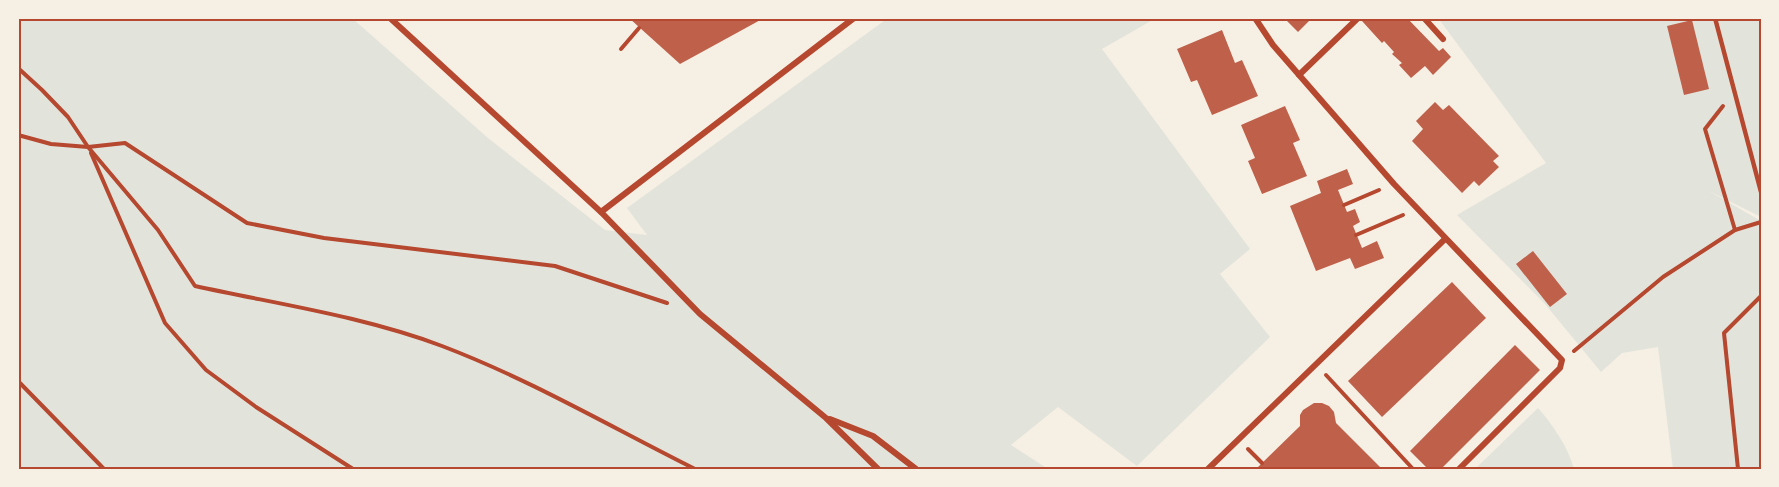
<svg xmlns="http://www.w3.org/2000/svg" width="1779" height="487" font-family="'Sofia Sans Condensed',sans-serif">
  <rect width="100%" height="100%" fill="#f6efe4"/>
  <g fill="#e2e4dc">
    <path d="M18,18H352L488,138L605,230L647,235L627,208L888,18H1156L1102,49L1250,249L1220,274L1270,337L1137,466L1058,407L1011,445L1048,469H18Z"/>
    <path d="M1438,18H1761V217L1709,191L1761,221V469H1673L1658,347L1622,353L1601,372L1545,304L1457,215L1546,163Z"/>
    <path d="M1538,408C1553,425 1568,447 1574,469H1475Z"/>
  </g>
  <g fill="#bf614a">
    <path d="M629,18H764L680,64Z"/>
    <path d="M1284,18H1312L1298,32Z"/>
    <path d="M1366,18H1407L1439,51L1443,48L1451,57L1433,75L1425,66L1411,78L1399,65L1402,63L1392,54L1394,52L1384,41L1382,43L1362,21Z"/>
    <path d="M1692,20L1709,89L1684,95L1667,26Z"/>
    <path d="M1222,30L1235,63L1242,60L1258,96L1212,115L1197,80L1191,82L1177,49Z"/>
    <path d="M1435,102L1443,110L1449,105L1499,156L1493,161L1499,167L1479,186L1474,181L1462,193L1412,141L1423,129L1416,121Z"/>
    <path d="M1285,106L1300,140L1293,143L1307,176L1262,194L1248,161L1255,158L1241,125Z"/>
    <path d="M1347,169L1353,184L1338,190L1347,212L1355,209L1360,222L1353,226L1362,248L1377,241L1384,258L1355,269L1350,258L1316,271L1290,206L1321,193L1317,181Z"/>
    <path d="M1533,251L1567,294L1550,307L1516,264Z"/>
    <path d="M1452,282L1486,318L1382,417L1348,381Z"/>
    <path d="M1515,345L1540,370L1441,469H1428L1410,451Z"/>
    <path d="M1314,403H1322L1329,406L1334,412L1336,423L1382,469H1256L1300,426V415L1303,410Z"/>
  </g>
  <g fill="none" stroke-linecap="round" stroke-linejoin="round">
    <g stroke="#b5482f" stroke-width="4">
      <path d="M621,49L639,28"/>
      <path d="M18,68L42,90L68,117L88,147L158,230L195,286C277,304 362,316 442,346C529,379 611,427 695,469"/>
      <path d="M1723,106L1705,129L1735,230"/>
      <path d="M18,135L51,144L88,147L125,143L247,223L324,238L555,266L667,303"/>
      <path d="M91,153L165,323L206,370L256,407L353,469"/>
      <path d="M1344,205L1379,190"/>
      <path d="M1356,235L1403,215"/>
      <path d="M1574,351L1663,277L1735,230L1761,222"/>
      <path d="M1326,375L1413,469"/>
      <path d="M18,381L104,469"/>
      <path d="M1248,449L1262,463"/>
      <path d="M1738,469L1724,333L1761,296"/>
    </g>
    <path stroke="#b5482f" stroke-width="4.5" d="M1715,18L1761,192"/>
    <g stroke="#b5482f" stroke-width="6">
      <path d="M390,18L601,212L700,314L826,418L878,469"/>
      <path d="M1255,18L1273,45L1394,184L1562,360L1560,368L1459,469"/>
      <path d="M1424,18L1443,39"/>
      <path d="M1299,75L1358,18"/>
      <path d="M601,212L854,18"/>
      <path d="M830,419L873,436L916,469"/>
      <path d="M1208,469L1445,239"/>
    </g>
  </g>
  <rect width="1779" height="487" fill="none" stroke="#f6efe4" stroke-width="39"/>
  <rect x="20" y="20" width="1740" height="448" fill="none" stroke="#b5482f" stroke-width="2"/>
</svg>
